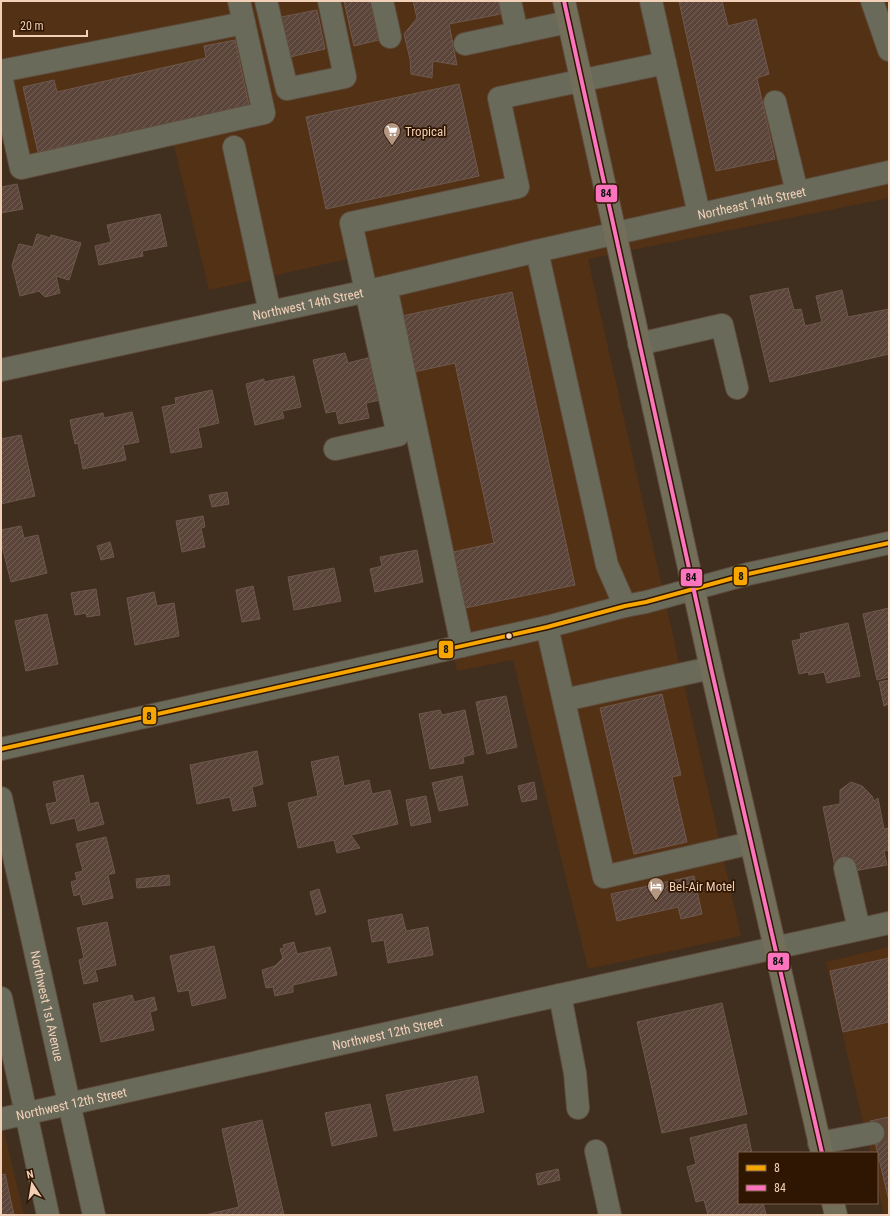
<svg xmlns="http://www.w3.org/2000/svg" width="890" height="1216" font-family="'Roboto Condensed',sans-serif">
  <defs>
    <pattern id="building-hatch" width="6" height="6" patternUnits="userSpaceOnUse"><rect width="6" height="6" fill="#5b453a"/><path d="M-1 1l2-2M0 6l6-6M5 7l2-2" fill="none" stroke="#735f54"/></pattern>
  </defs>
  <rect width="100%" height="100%" fill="#402e1f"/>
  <g fill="#533115">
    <path d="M1,1H889V198L588,259L741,936L588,969L513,660L457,671L366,255L209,290L174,146L10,172L1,135Z"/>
    <path d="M889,947V1215H884L877,1184V1153H870L826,962Z"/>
    <path d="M1,1119L24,1215H1Z"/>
  </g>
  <g fill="url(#building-hatch)" stroke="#6e584d">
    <path d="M344,1H371L379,40L354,46Z"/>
    <path d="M413,1H498L501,14L449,24L457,65L433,61L432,78L411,74L410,59L404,34L417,18Z"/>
    <path d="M679,1H722L728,26L756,19L769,74L757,78L775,159L716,171Z"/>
    <path d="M317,10L325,49L290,57L281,17Z"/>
    <path d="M235,40L249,105L38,152L23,87L54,80L57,92L206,58L204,46Z"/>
    <path d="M459,84L479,176L326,209L306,117Z"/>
    <path d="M17,184L23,209L1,213V187Z"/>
    <path d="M160,214L167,246L142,251L143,256L99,265L95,246L111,242L107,225Z"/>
    <path d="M37,234L50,238L51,235L81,243L69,280L56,276L60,293L45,297L39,291L20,296L12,265L19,244L33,247Z"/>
    <path d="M788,288L794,310L801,309L805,326L822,322L816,296L842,290L848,317L889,309V354L770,382L750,296Z"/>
    <path d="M512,292L575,585L465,608L453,552L494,543L455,363L414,372L402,316Z"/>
    <path d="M345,353L348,363L375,356L385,399L366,403L369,418L339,424L336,411L326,413L313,360Z"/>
    <path d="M294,376L301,407L282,411L284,418L255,425L246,384L264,379V382Z"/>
    <path d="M212,390L219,423L198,428L202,447L171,453L162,407L176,404L175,398Z"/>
    <path d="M132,412L139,442L123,445L126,460L83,469L78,443L75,444L70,420L103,413L104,418Z"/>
    <path d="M21,435L35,496L1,504V439Z"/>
    <path d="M227,492L229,504L212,507L209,495Z"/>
    <path d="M203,516L205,527L201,528L205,547L182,552L176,521Z"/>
    <path d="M21,526L24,538L38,535L47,573L11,582L1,542V530Z"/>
    <path d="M110,542L114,557L101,560L97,546Z"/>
    <path d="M417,550L423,582L375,592L370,569L382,566L380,557Z"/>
    <path d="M334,568L341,601L294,610L288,577Z"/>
    <path d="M253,586L260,619L242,622L236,590Z"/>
    <path d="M96,589L100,615L87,617L86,613L75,615L71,593Z"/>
    <path d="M154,592L157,606L174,603L179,636L135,645L127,598Z"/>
    <path d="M889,608V677L877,680L863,614Z"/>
    <path d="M47,614L58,664L26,671L15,621Z"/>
    <path d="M848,623L860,676L827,683L824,672L809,675L808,672L799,674L792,641L801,639L800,634Z"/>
    <path d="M889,680V704L884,706L879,682Z"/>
    <path d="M662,694L681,775L672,777L687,842L634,854L600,708Z"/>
    <path d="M506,696L517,747L487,754L476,702Z"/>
    <path d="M440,710L442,715L465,710L474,754L463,757L464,763L430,769L419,714Z"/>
    <path d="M257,751L263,784L252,787L256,806L233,811L230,797L197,804L190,765Z"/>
    <path d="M338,756L344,786L369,780L372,794L390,790L398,824L351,835L360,848L337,853L334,840L298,848L288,803L318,796L311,762Z"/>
    <path d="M83,775L90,804L98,802L104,824L78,831L75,818L51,824L46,804L57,802L53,782Z"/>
    <path d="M462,776L468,805L439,811L432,783Z"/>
    <path d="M534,782L537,799L522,802L518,786Z"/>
    <path d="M851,782L862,786L872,796L874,801L878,798L884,829L889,828V850L884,851L887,865L854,871L835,867L823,807L840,804V790Z"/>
    <path d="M426,796L431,822L411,826L406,800Z"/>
    <path d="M106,837L115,873L108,875L113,898L83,905L80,894L74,896L71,882L77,880L75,873L83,871L76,844Z"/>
    <path d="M169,875L170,885L137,888L136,879Z"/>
    <path d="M694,876L702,914L681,919L678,907L617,921L611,894Z"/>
    <path d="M319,889L326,912L316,915L310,892Z"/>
    <path d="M402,914L406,931L428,927L433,955L388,963L384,940L372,942L368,920Z"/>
    <path d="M107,922L116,965L95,970L98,981L84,984L79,960L84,958L77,928Z"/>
    <path d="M294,942L297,954L330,947L337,975L293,985V992L275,996L273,987L266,988L262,970L275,966L283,958L280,949L284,948L283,945Z"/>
    <path d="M214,946L226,998L192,1006L189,990L178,992L170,956Z"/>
    <path d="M889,958V1022L843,1032L830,971Z"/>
    <path d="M132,995L134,1002L154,997L157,1010L150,1012L154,1030L101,1042L93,1004Z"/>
    <path d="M722,1003L747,1114L662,1133L637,1022Z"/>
    <path d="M477,1076L484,1112L394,1131L386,1095Z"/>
    <path d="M370,1104L377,1136L332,1146L325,1113Z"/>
    <path d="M889,1117V1201L870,1121Z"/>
    <path d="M262,1120L284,1215H205L239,1207L222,1129Z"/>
    <path d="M746,1124L752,1153H739V1203H763L766,1214L761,1215H708L704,1200L696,1202L687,1167L696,1164L690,1138Z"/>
    <path d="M558,1169L560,1180L538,1185L536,1174Z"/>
    <path d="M5,1174L14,1215H1V1175Z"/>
  </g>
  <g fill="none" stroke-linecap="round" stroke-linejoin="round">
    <path stroke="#5b4636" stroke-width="22" stroke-dasharray="22 11" stroke-linecap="butt" d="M873,1133L889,1129"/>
    <defs>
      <g id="minor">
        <path d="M266,1L287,89L345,77L329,1"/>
        <path d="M382,1L390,37"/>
        <path d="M510,1L517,33"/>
        <path d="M651,1L699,214"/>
        <path d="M872,1L889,50"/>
        <path d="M465,44L568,22"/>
        <path d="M1,71L244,23L239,1"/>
        <path d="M1,76L21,168L264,113L244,23"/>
        <path d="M775,102L797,192"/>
        <path d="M234,147L270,312"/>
        <path d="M537,251L607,565L625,606"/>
        <path d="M386,287L462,646"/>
        <path d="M639,344L722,325L737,388"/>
        <path id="s1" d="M1,370L386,287L537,251L889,172"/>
        <path d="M335,449L398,435L351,223L518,187L499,98L665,63"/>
        <path d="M547,627L604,877L751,843"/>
        <path d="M564,700L711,668"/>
        <path d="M1,749L547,627L625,606L646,602L748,574L889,543"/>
        <path id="s2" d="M1,798L94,1215"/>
        <path d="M845,868L859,929"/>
        <path d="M560,995L575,1073L578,1108"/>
        <path d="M1,998L48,1215"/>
        <path id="s3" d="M1,1119L560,995L889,923"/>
        <path d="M819,1143L873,1133"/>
        <path d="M596,1151L610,1215"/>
      </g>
      <g id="highway">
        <path d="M564,1L711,668L822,1153"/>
        <path d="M833,1203L836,1215"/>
      </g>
    </defs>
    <use href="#minor" stroke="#5e4c3d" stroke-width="24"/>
    <use href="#highway" stroke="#5e4c3d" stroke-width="24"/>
    <use href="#minor" stroke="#6a6a5b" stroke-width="22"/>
    <use href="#highway" stroke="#726e5a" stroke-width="22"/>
    <defs>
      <path id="bus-1" d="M1,749L547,627L625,606L646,602L748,574L889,543"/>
      <path id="bus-2" d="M564,1L711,668L822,1153"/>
    </defs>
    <use href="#bus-1" stroke="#2f1602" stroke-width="7"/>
    <use href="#bus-2" stroke="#2f1602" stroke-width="7"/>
    <use href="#bus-1" stroke="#f7a600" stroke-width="4"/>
    <use href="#bus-2" stroke="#fc73be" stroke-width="4"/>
  </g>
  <defs>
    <symbol id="supermarket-pin" viewBox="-11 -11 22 30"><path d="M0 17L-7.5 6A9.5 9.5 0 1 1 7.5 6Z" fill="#b49782" stroke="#2f1602"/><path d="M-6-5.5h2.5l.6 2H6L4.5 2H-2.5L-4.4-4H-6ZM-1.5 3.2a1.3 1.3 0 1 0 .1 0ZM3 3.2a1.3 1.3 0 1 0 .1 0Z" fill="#fff"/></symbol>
    <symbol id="hotel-pin" viewBox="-11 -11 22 30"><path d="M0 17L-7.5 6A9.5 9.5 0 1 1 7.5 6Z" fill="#b49782" stroke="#2f1602"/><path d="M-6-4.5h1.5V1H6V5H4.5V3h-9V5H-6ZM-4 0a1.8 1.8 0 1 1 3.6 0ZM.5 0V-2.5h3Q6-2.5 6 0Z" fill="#fff"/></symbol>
  </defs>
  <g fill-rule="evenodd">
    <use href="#supermarket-pin" x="382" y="121" width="20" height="27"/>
    <use href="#hotel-pin" x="646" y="876" width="20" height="27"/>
  </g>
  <circle fill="#f2d0b7" stroke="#2f1602" stroke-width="1.5" cx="509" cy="636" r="3.5"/>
  <g text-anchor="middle" stroke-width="3.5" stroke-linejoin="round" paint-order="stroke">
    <g font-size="13" fill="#f2d0b7" stroke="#2f1602" text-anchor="start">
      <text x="405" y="136">Tropical</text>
      <text x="669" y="891">Bel-Air Motel</text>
    </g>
    <g font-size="13" fill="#f2d0b7" stroke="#2f1602">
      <text dy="5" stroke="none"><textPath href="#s1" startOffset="769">Northeast 14th Street</textPath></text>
      <text dy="5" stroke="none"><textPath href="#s1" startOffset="314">Northwest 14th Street</textPath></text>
      <text dy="5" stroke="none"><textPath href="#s2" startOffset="213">Northwest 1st Avenue</textPath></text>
      <text dy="5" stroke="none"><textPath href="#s3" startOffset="396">Northwest 12th Street</textPath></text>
      <text dy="5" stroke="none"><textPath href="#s3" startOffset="72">Northwest 12th Street</textPath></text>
    </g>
  </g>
  <g stroke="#2f1602" stroke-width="1.5">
    <rect x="595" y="184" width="23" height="19" rx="4" fill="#fc73be"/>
    <rect x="733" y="566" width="15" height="20" rx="4" fill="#f7a600"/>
    <rect x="680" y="568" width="23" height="19" rx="4" fill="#fc73be"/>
    <rect x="438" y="640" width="16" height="19" rx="4" fill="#f7a600"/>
    <rect x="142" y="706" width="15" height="19" rx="4" fill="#f7a600"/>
    <rect x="767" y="952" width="23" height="19" rx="4" fill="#fc73be"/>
  </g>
  <g font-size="11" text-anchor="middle" font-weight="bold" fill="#111">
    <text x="606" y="197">84</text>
    <text x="741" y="580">8</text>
    <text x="691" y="581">84</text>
    <text x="446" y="653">8</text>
    <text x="149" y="720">8</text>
    <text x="778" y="965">84</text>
  </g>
  <rect width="890" height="1216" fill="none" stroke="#f2d0b7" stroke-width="4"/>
  <rect x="738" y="1152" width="140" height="52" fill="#2f1602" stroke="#7d604a"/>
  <rect x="746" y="1165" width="20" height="6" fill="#f7a600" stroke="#7d604a"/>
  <text x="774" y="1172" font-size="12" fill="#f2d0b7">8</text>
  <rect x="746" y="1185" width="20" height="6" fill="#fc73be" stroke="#7d604a"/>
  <text x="774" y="1192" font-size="12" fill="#f2d0b7">84</text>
  <g transform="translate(32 1184) rotate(348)" stroke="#2f1602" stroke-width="3" paint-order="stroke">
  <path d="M0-3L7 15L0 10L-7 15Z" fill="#f2d0b7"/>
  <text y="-6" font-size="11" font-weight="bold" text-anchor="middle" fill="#f2d0b7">N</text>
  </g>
  <path d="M14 30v6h73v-6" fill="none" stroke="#f2d0b7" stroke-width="2"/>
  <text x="20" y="30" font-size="12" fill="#f2d0b7" stroke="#2f1602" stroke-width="3" paint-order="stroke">20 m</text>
</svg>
